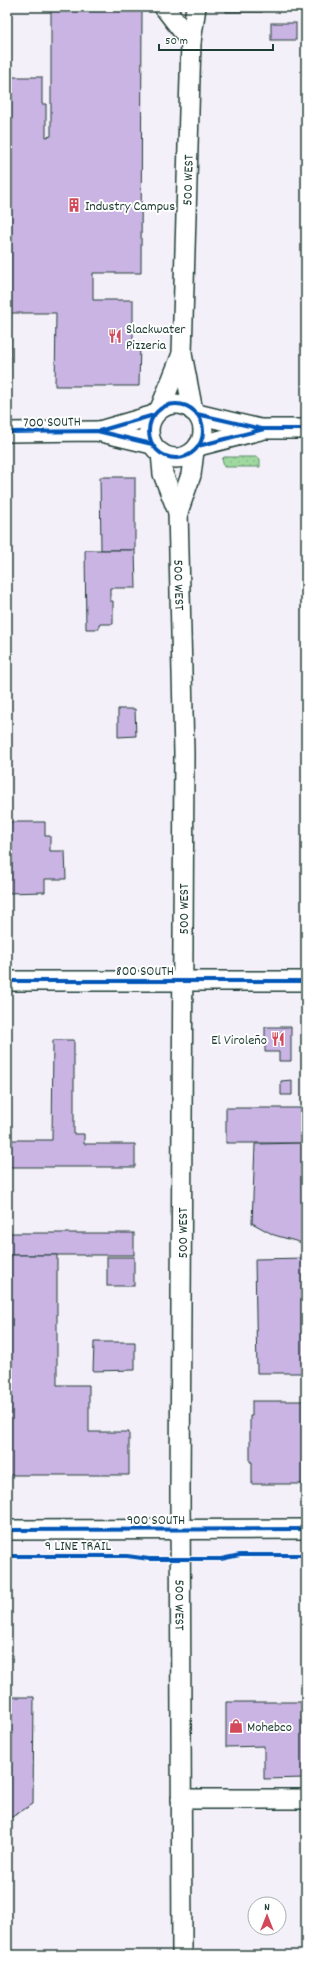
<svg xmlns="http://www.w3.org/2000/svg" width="313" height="1962" font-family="Dekko,sans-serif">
  <defs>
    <pattern id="grass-dots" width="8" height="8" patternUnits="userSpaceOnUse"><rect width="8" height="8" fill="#9fd99f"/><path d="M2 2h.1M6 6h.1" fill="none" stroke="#88bb8a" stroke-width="1.8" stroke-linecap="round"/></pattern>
  </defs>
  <rect width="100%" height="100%" fill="#f4f0fa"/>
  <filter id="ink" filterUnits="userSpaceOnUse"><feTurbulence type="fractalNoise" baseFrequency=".025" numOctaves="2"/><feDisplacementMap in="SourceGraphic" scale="8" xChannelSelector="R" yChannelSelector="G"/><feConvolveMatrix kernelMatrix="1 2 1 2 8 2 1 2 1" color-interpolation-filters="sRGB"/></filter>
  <g filter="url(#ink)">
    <path fill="url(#grass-dots)" stroke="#5f8b6a" d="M224,457H257L260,459V467H224L222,459Z"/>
    <g fill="#c9b4e4" stroke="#1f3d34">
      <path d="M51,7H142L141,273H93V300H133V343H140L139,386H55L56,313H11L10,387H7V77H42V104H46V137L51,136Z"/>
      <rect x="226" y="7" width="36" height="5"/>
      <rect x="271" y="23" width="25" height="17"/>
      <path d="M100,477H135V550H101Z"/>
      <path d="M85,550H135L136,588H110V601H113V624H99V629H86Z"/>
      <path d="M118,709H135L136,736L118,737Z"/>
      <path d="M7,822H45V836H50V851H65L66,879H45V892L7,893Z"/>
      <path d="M265,1027H291V1061H279V1052H265Z"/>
      <path d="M53,1040H74V1134H84V1144H135V1167H7V1140H52Z"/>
      <path d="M292,1080V1095H281V1081Z"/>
      <rect x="226" y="1108" width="80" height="35"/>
      <path d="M306,1143V1244L274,1235L252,1223L255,1144Z"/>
      <rect x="7" y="1233" width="127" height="22"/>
      <path d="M7,1255H57V1385H89V1432H129V1475H7Z"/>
      <rect x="107" y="1257" width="27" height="29"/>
      <path d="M306,1258V1373H257L255,1259Z"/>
      <path d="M94,1342H135V1370L93,1371Z"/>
      <path d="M252,1401H306V1484H252V1462H250V1416H252Z"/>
      <path d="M7,1697H34L33,1804L7,1820Z"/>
      <path d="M226,1702H306V1778L264,1779V1746L226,1747Z"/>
    </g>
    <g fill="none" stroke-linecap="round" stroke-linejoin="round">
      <defs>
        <g id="minor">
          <path d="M164,7L191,42"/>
          <circle cx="176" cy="431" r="27"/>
          <path d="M160,409L182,354"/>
          <path id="s1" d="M193,411L182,354L191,42L196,7"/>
          <path d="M197,414L260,429"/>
          <path d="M99,431L154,415"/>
          <path d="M7,432L97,431L152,444"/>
          <path d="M198,446L264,429H306"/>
          <path id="s2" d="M161,453L163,474L178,512L184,753L180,1491L182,1955"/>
          <path d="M178,512L191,475L194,451"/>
          <path d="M7,981H306"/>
          <path d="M7,1530L306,1529"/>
          <path d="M181,1799H306"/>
        </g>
      </defs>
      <use href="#minor" stroke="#1f3d34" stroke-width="22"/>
      <use href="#minor" stroke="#fff" stroke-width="19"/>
      <defs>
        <g id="cycleway">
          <circle cx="176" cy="431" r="27"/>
          <path d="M197,414L262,429"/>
          <path d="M99,431L154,415"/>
          <path d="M7,432L97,431L152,444"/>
          <path d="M198,446L264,429H306"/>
          <path d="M7,981H306"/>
          <path d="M7,1530L306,1529"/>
          <path d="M7,1556H127L149,1559H221L240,1555H306"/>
        </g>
      </defs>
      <use href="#cycleway" stroke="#fff" stroke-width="6"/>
      <use href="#cycleway" stroke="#0057b8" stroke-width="4"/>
    </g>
  </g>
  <defs>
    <symbol id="building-bare" viewBox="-9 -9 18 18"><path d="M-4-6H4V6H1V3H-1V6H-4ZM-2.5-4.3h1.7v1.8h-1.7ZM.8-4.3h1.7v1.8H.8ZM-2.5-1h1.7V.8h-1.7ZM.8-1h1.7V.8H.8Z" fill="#d1495b" stroke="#fff" stroke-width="2.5" paint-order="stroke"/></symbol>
    <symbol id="restaurant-bare" viewBox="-9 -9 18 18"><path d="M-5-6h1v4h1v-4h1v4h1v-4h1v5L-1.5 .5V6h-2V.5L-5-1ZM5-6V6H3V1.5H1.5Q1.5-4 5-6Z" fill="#d1495b" stroke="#fff" stroke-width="2.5" paint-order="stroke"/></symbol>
    <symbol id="shop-bare" viewBox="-9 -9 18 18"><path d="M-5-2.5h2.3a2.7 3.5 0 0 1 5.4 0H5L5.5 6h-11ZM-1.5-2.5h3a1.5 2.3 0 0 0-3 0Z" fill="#d1495b" stroke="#fff" stroke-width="2.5" paint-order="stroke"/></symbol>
  </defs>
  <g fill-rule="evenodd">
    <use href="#building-bare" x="64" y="195" width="20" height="20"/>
    <use href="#restaurant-bare" x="105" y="326" width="20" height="20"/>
    <use href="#restaurant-bare" x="268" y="1029" width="20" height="20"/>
    <use href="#shop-bare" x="226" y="1716" width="20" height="20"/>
  </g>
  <g text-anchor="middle" stroke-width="4" stroke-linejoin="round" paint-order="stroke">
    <g font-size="14" fill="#1f3d34" stroke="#fff">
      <text dy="5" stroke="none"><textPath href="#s1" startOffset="232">500 WEST</textPath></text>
      <text transform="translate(52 421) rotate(-1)" y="5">700 SOUTH</text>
      <text dy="5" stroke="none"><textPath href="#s2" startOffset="135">500 WEST</textPath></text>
      <text transform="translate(183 909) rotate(-90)" y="5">500 WEST</text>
      <text x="145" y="975">800 SOUTH</text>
      <text transform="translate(182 1233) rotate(-90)" y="5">500 WEST</text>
      <text x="156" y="1524">900 SOUTH</text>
      <text x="78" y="1550">9 LINE TRAIL</text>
      <text dy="5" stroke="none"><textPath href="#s2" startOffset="1155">500 WEST</textPath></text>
    </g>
    <g font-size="14" fill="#1f3d34" stroke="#fff" text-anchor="start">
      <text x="85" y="210">Industry Campus</text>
      <text x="126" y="333">Slackwater<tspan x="126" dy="16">Pizzeria</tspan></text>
      <text x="267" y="1044" text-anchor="end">El Viroleño</text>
      <text x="247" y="1731">Mohebco</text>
    </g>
  </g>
  <rect width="313" height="1962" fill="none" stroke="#fff" stroke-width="24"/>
  <rect x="12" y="12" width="289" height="1938" fill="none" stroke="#1f3d34" stroke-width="1.5" filter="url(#ink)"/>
  <g transform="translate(267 1916)"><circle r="19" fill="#ffffff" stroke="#a5b1ae"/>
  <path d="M0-3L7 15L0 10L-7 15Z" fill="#d1495b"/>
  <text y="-6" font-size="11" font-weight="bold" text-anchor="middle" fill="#1f3d34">N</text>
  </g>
  <path d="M159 44v6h114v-6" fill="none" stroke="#1f3d34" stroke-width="2"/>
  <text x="165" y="44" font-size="12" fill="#1f3d34" stroke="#ffffff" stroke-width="3" paint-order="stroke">50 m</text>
</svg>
